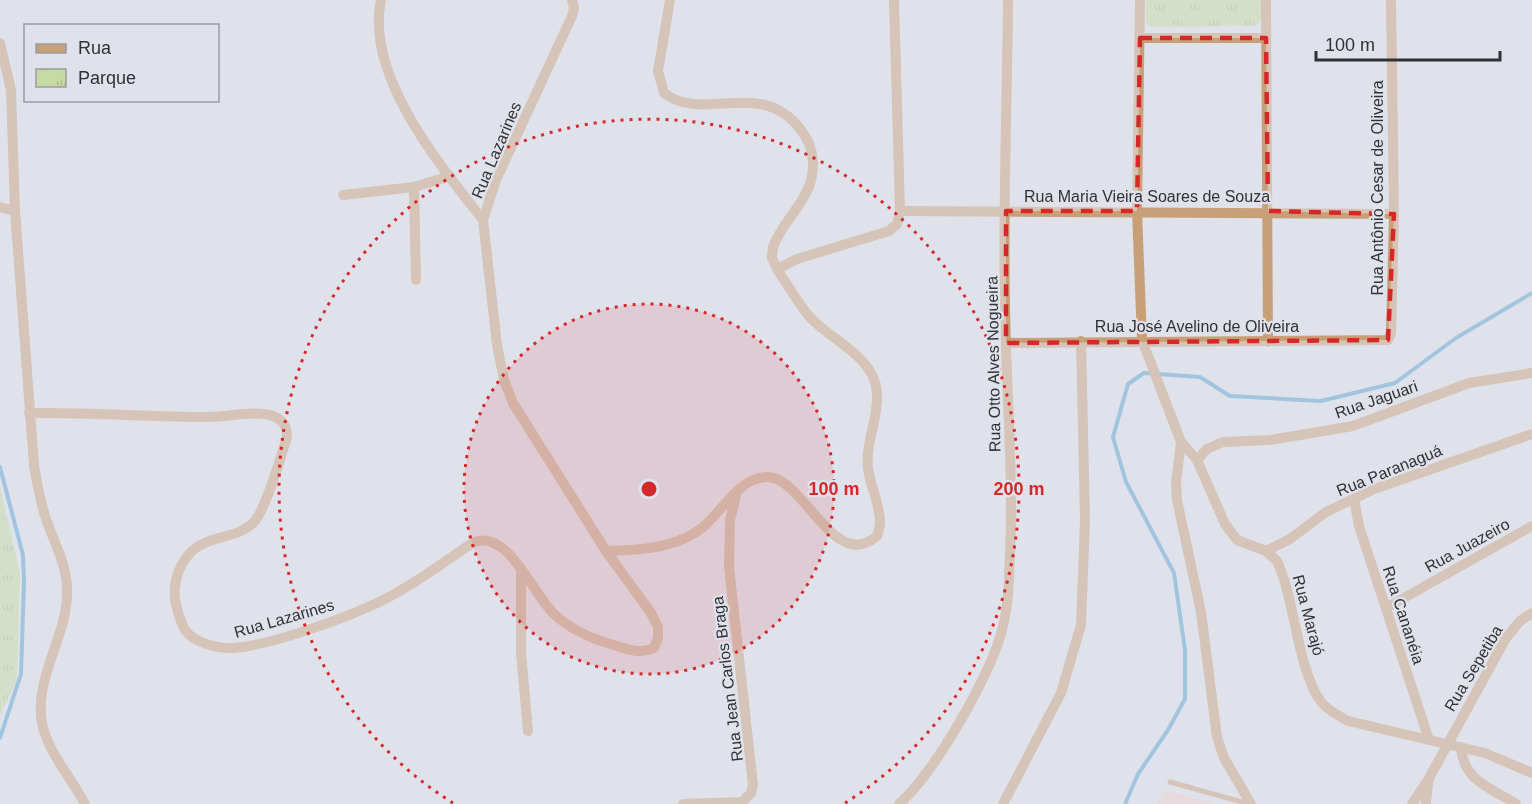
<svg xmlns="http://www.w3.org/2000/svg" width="1532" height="804" font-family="Helvetica,sans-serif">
  <defs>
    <pattern id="park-tufts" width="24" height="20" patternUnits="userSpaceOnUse" patternTransform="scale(1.5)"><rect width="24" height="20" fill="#c6dba1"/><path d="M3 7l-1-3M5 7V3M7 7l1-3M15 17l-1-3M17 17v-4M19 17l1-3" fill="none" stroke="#abbc8b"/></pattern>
  </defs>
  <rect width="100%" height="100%" fill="#e0e2eb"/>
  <path fill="#ecd2cf" d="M1164,790L1217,804H1157Z"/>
  <g fill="url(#park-tufts)">
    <path d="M1146,0H1263V19L1255,26L1150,27L1146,23Z"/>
    <path d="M0,487L20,574L17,680L0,715Z"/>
  </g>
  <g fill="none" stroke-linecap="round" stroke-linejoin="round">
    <g stroke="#58a2d0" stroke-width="4">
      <path d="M0,467L23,555L24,582L21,674L0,738"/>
      <path d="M1125,804L1138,774L1168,730L1185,699V650L1174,573L1126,482L1113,437L1128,384L1144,373L1200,377L1230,396L1321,401L1395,383L1456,338L1532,293"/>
    </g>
    <path stroke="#c8a078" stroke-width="5" d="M1170,782L1249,804"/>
    <g stroke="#c8a078" stroke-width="10">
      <path d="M381,0C365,75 439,164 483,220"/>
      <path d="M670,0L658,71L664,93C706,125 765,73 805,136C814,150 815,168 810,184C802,207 781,224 773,247L772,258L777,269"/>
      <path d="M1140,0L1137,211L1142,340L1181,442L1176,482L1177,500L1201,612L1217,737L1224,758L1251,804"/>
      <path d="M1266,0L1268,342"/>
      <path d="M1140,38H1266"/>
      <path d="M0,43L11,90L15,211L34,465C37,484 40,501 46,519C54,542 67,565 67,589C69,636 31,680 43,728C51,756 72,779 85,804"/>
      <path d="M414,187L416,280"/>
      <path d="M343,195L414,187L450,176"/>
      <path d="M0,207L15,211"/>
      <path d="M900,211L1394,214"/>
      <path d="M1006,343L1388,340L1391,333L1394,214L1391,0"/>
      <path d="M29,413C89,412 149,417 209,417C229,417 254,410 273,416C284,420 287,427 287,437C281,456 266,509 254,522C232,545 195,528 178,573C171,592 176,609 183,626C189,642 218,649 234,648C271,645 343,619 377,603C411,587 442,563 474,542C509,530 532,593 554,614C571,630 592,639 614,645C629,650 640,654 654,648L658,638V627L651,613L606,551L513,403L504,380L497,345L483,220L496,180L572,16L574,8L572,0"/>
      <path d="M1181,442L1197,460L1225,524L1237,540L1266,551L1277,561C1295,600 1297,665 1319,699C1326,709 1337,715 1348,721L1485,753L1532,773"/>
      <path d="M1197,460L1207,449L1223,442L1270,440L1353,426L1469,383L1532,373"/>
      <path d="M1354,499L1359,526L1429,740"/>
      <path d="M606,551C638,550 671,549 698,531C721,516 741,470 773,478C806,485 836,572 877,536C886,515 871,491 868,469C865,442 879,418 877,392C874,355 829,340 808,315C796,300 787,284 777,269L797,259L889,231L897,224L900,211L894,0"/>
      <path d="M1266,551L1290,539L1326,512L1374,489L1532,434"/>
      <path d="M521,570V653L528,731"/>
      <path d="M1386,608L1532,526"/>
      <path d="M1461,747C1464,782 1490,787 1516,804"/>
      <path d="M683,804L742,802L751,793L753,785L729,567L730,520L736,495"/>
      <path d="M899,804C934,774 994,670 1003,626C1009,602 1009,577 1010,553C1013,484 1008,414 1006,345C1002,230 1007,115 1008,0"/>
      <path d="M1003,804L1061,693L1081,625L1085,520L1081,341"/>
      <path d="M1412,804L1428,780L1506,638L1520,621L1532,613"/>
      <path d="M1426,804L1428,783"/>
    </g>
  </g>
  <path d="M0 0H1532V804H0ZM1140,38H1266L1268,211L1394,214L1388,340L1006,343V211H1137Z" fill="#e0e2eb" fill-opacity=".55" fill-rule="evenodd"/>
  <path fill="none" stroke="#d62828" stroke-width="4.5" stroke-dasharray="12 8" stroke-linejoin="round" d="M1140,38H1266L1268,211L1394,214L1388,340L1006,343V211H1137Z"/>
  <circle cx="649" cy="489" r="185" fill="#d62828" fill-opacity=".12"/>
  <g fill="none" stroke="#d62828" stroke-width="3" stroke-dasharray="3 6">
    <circle cx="649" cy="489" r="185"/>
    <path d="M453 803A370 370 0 1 1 845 803"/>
  </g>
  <g text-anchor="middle" stroke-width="4.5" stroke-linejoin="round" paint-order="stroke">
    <g font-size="16" fill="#313135" stroke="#e0e2eb">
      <text transform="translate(496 150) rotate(-67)" y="6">Rua Lazarines</text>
      <text transform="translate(1377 188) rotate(-90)" y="6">Rua Antônio Cesar de Oliveira</text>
      <text x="1147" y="202">Rua Maria Vieira Soares de Souza</text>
      <text x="1197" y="332">Rua José Avelino de Oliveira</text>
      <text transform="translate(993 364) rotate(-91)" y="6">Rua Otto Alves Nogueira</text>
      <text transform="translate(1376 399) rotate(-19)" y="6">Rua Jaguari</text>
      <text transform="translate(1389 470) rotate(-22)" y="6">Rua Paranaguá</text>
      <text transform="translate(1467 545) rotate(-29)" y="6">Rua Juazeiro</text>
      <text transform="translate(1309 615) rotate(75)" y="6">Rua Marajó</text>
      <text transform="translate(1404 615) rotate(72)" y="6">Rua Cananéia</text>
      <text transform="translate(284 618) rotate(-16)" y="6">Rua Lazarines</text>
      <text transform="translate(1473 668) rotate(-59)" y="6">Rua Sepetiba</text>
      <text transform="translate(727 679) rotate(-97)" y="6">Rua Jean Carlos Braga</text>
    </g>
  </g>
  <circle cx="649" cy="489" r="9" fill="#d62828" stroke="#e0e2eb" stroke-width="3"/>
  <g font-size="18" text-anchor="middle" font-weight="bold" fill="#d62828" stroke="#e0e2eb" stroke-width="4.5" stroke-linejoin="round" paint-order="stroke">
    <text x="834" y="495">100 m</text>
    <text x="1019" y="495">200 m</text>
  </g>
  <rect x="24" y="24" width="195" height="78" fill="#e0e2eb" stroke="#9a9ba2" stroke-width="1.5"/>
  <rect x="36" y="44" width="30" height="9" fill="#c8a078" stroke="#9a9ba2" stroke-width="1.5"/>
  <text x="78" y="54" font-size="18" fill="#313135">Rua</text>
  <rect x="36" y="69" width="30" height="18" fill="url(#park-tufts)" stroke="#9a9ba2" stroke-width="1.5"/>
  <text x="78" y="84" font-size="18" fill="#313135">Parque</text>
  <path d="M1316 51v9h184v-9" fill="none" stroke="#313135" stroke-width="3"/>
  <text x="1325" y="51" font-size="18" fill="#313135" stroke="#e0e2eb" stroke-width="4.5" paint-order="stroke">100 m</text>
</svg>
